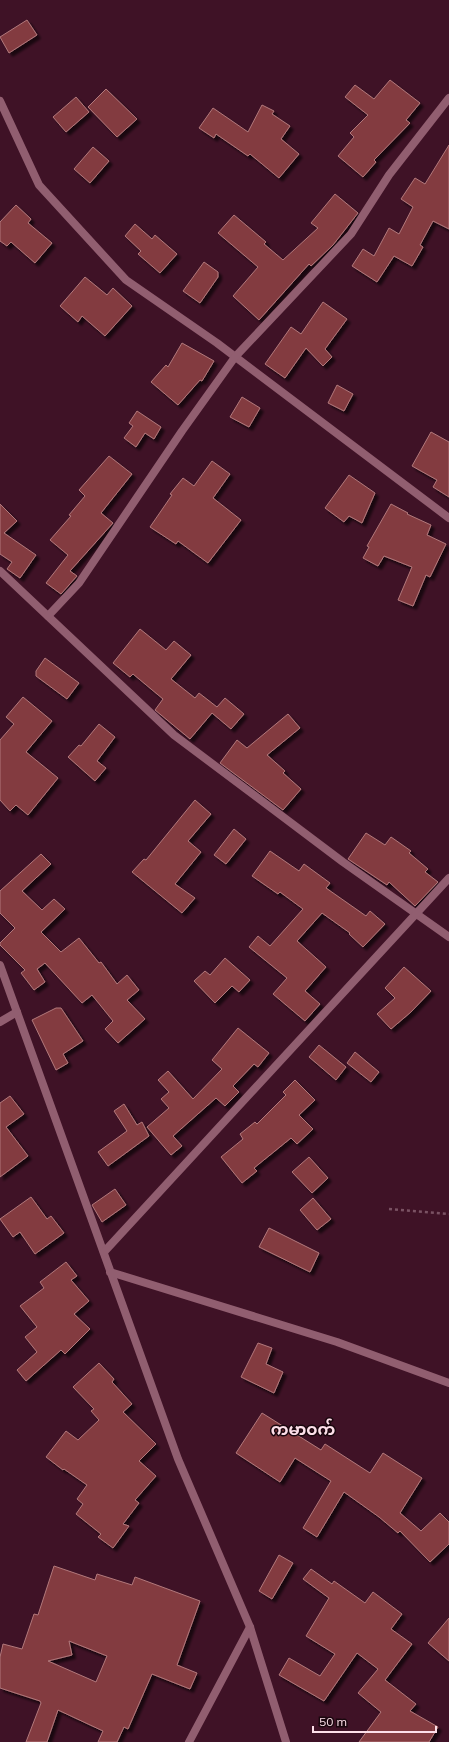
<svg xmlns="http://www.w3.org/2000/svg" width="449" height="1742" font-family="Mulish,'Noto Sans Myanmar',sans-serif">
  <defs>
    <filter id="shadow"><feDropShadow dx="3.5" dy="3.5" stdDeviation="1" flood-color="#0009"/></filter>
  </defs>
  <rect width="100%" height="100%" fill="#3f1226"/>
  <g fill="#833a41" stroke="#b2797b" fill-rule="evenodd" filter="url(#shadow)">
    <path d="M27,20L37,35L9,53L0,37Z"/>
    <path d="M390,80L420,103L406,120L410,123L374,160L376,162L363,177L338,156L354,137L350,133L368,115L345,97L355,85L374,99Z"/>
    <path d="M106,89L137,119L117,137L88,107Z"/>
    <path d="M76,97L89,112L66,132L53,117Z"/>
    <path d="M262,105L274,111L272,114L290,126L281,139L299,154L279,178L250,154L248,156L216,134L214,138L199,128L213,108L248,132Z"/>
    <path d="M449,145V229L433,221L420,245L423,247L412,266L394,256L377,282L352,266L363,249L374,256L389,228L399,234L413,207L401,199L415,178L425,184Z"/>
    <path d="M93,147L109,161L90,183L74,169Z"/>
    <path d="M335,194L358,213L333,245L311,266L309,264L259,320L233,296L258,267L218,233L234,215L266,242L264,244L283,260L318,228L311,223Z"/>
    <path d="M16,205L31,219L28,223L52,243L35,263L11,242L7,246L0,241V222Z"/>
    <path d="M135,224L152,239L155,235L177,254L160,273L138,254L141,251L125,236Z"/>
    <path d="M204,262L218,272V277L200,303L183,291Z"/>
    <path d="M85,277L107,295L113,288L132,306L105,336L82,316L78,322L60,306Z"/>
    <path d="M323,302L347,319L325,349L332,357L323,366L306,348L285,378L265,364L291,327L301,334Z"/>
    <path d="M182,343L214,361L202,381L200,380L178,405L151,382L166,365L168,367Z"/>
    <path d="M337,385L353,394L344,411L328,403Z"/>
    <path d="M242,397L260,408L249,427L230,417Z"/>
    <path d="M137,411L161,427L154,439L145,433L136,447L124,438L133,426L129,423Z"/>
    <path d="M431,432L449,442V497L433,487L437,480L412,466Z"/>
    <path d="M109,456L132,474L101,513L113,523L70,571L77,576L61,594L46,583L68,555L50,540L71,516L69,515L85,496L79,490Z"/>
    <path d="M212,461L230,474L213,498L241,520L208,563L178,541L176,544L150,527L172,495L170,494L183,478L194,486Z"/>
    <path d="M349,475L375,493L362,523L349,516L344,522L325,508Z"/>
    <path d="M0,504L17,521L4,533L36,555L20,578L7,569L12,562L0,554Z"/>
    <path d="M391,504L408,513L407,514L431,525L427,535L446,544L430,577L426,575L413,606L398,600L412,567L384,556L378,566L363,558L369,547L367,546Z"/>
    <path d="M140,629L166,650L174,641L191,655L171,679L195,698L199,693L217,707L225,698L244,714L231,729L212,713L190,739L155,710L163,699L133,674L130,677L113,663Z"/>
    <path d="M45,658L79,683L67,699L36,676V671Z"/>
    <path d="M23,697L52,721L26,752L58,778L28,815L16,805L10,811L0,800V740L14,724L6,717Z"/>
    <path d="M288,714L300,728L267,755L285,771L283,773L301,789L283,810L220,763L237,740L247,748Z"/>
    <path d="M99,724L115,737L97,761L106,768L95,781L68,757L79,745L81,746Z"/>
    <path d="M195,800L211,814L188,841L201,852L175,884L195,898L182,913L132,872L144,859L146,860Z"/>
    <path d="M234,829L246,839L226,864L214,855Z"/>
    <path d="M366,833L385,845L391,837L411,851L409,853L428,869L425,872L438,882L415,906L389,882L387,885L348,859Z"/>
    <path d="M270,851L299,871L304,864L330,883L326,888L366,916L370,911L385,924L363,947L349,934L350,933L322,913L297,941L326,967L305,991L320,1004L305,1021L273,994L287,978L249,947L258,936L270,946L303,909L280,892L278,894L252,876Z"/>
    <path d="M41,854L51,864L22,891L42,910L54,899L65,909L41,932L61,952L79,938L99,963L101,962L117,984L127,975L139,990L127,1000L145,1019L118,1043L105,1029L113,1021L92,995L82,1003L45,963L37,969L45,982L34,990L21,973L25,970L0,945V943L15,928L0,913V891Z"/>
    <path d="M225,958L250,980L239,992L232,986L215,1003L194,981L205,971L210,975Z"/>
    <path d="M404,967L431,991L411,1012L391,1029L377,1014L395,998L385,988Z"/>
    <path d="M56,1008H61L83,1041L63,1054L68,1063L56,1070L32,1020Z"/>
    <path d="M238,1028L269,1053L258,1067L254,1064L233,1086L239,1092L225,1106L216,1098L173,1136L182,1146L171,1155L147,1127L169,1108L161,1099L169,1092L158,1080L168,1071L193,1099L222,1069L212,1060Z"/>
    <path d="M319,1045L346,1067L336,1080L309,1057Z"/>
    <path d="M355,1052L379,1072L371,1082L347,1063Z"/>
    <path d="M295,1080L315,1100L299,1115L313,1129L297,1144L291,1138L254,1168L257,1171L242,1183L221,1157L243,1139L240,1134L255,1122L257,1124L286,1095L283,1092Z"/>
    <path d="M10,1096L24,1114L6,1127L28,1156L0,1177V1103Z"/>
    <path d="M124,1104L137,1125L142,1122L149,1136L108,1166L98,1152L127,1131L114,1111Z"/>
    <path d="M309,1157L328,1178L312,1193L292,1172Z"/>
    <path d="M115,1189L126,1205L102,1222L92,1205Z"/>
    <path d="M31,1197L47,1219L51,1216L64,1233L35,1254L20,1232L13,1237L0,1219Z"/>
    <path d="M313,1198L331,1219L317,1230L300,1210Z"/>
    <path d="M269,1228L319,1253L310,1272L259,1247Z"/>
    <path d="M66,1262L77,1276L71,1280L89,1301L74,1314L90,1329L65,1354L61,1350L26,1381L17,1370L37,1352L25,1337L37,1327L20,1306L44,1288L40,1282Z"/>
    <path d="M258,1343L272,1348L266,1364L283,1372L274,1393L241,1377Z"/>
    <path d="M99,1363L114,1379L112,1382L132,1404L123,1412L156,1444L139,1461L156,1476L135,1500L139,1503L123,1524L129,1526L113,1548L98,1537L101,1534L76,1514L83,1504L77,1499L87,1485L64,1469L63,1470L46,1457L66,1431L78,1440L99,1420L91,1411L94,1409L73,1387Z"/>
    <path d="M262,1413L321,1450L325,1444L370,1473L383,1453L422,1478L400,1513L421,1531L440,1513L449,1522V1544L430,1562L400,1531L398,1533L379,1517L344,1492L317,1537L303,1528L331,1481L295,1458L280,1482L236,1453Z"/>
    <path d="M279,1555L293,1563L272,1599L259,1591Z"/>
    <path d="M54,1566L95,1580L97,1574L132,1585L135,1577L200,1601L177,1665L197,1673L190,1689L152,1674L128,1729L124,1727L117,1742H98L103,1731L58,1710L47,1742H26L41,1703L40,1701L0,1688V1657L3,1644L22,1649L34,1614L38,1615ZM69,1641L107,1656L96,1682L48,1661L72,1655Z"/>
    <path d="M311,1569L332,1584L334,1581L365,1603L373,1592L402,1614L391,1629L412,1644L385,1680L416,1704L410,1711L438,1727L429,1742H359L381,1712L358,1693L378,1669L357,1653L324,1701L279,1675L289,1658L320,1676L335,1654L306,1636L329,1598L303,1579Z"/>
    <path d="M449,1618V1661L428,1643Z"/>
  </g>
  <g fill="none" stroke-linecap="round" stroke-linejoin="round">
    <path stroke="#7a5263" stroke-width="2.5" stroke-dasharray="3 3" stroke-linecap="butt" d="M389,1209L449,1214"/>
    <g stroke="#915e70" stroke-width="8">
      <path d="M0,101L39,185L126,280L217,343L449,518"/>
      <path d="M0,571L174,735L343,862L449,937"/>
      <path d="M48,616L79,583L182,431L235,357L351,234L389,175L449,98"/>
      <path d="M0,965L178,1459L250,1627L286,1742"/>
      <path d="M0,1022L17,1012"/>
      <path d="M104,1252L449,878"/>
      <path d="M110,1272L337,1342L449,1383"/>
      <path d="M189,1742L250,1627"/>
    </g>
  </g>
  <g text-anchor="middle" stroke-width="3" stroke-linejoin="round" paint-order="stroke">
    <g font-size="16" font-weight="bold" fill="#fddfe9" stroke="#1a070e">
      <text x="303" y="1435">ကမာဝက်</text>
    </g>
  </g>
  <path d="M313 1726v6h123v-6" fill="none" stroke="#fddfe9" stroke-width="2"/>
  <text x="319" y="1726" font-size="12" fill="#fddfe9" stroke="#1a070e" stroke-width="3" paint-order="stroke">50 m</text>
</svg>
